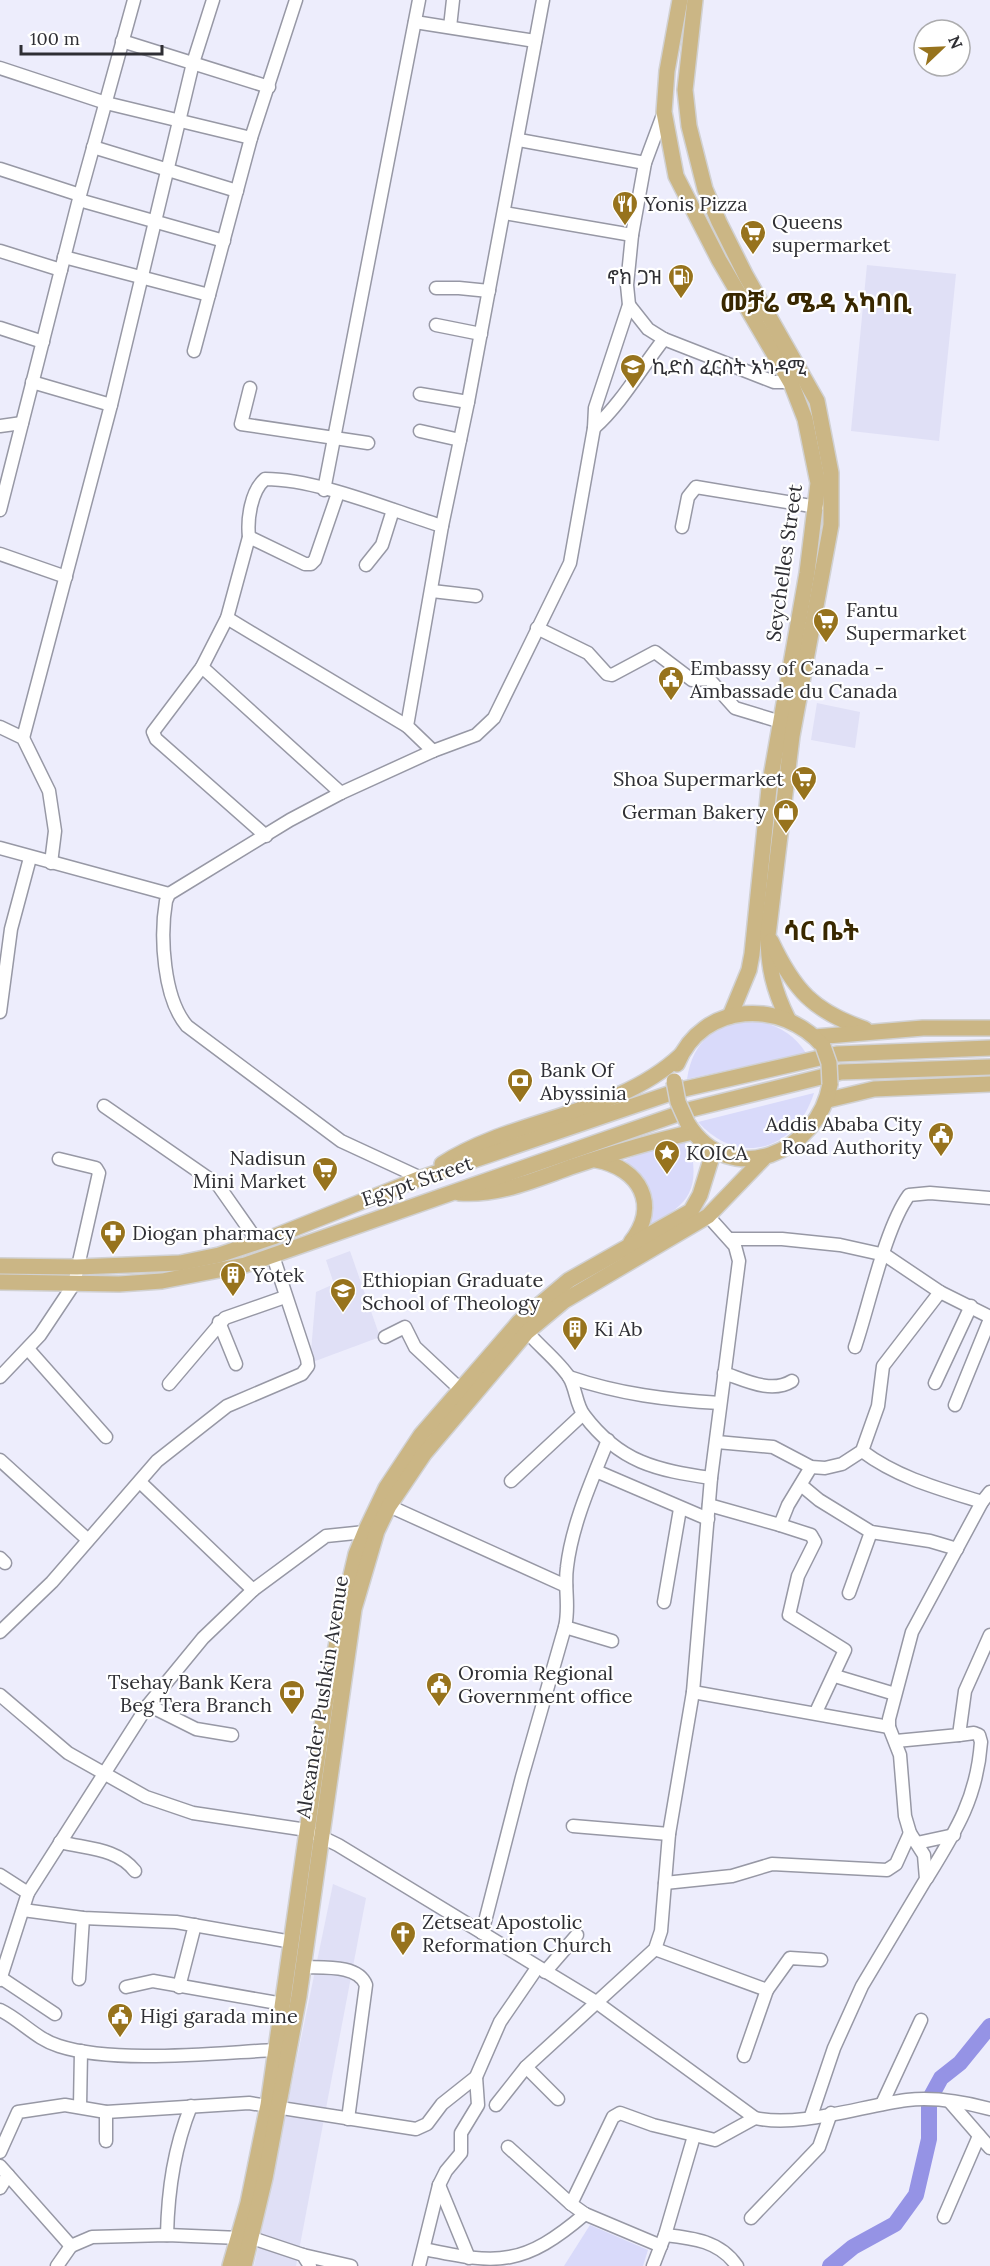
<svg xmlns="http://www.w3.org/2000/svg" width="990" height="2266" font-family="Lora,'Noto Sans Ethiopic',serif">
  <rect width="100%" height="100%" fill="#ededfc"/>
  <g fill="#e0e0f6">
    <path d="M867,265L956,274L939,441L851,431Z"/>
    <path d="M817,703L860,712L855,748L811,740Z"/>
    <path d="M350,1251L380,1337L310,1363L316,1292L334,1284L326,1260Z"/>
    <path d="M333,1884L366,1898L296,2266H254Z"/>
  </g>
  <g fill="#d9dafa">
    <path d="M755,1020C777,1025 794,1034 806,1053L687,1079C693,1039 716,1024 755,1020Z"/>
    <path d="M814,1093C796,1150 739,1168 698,1122Z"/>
    <path d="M682,1141L691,1148C700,1196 685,1205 646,1228L650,1215L618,1163L664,1144Z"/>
    <path d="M590,2225L648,2250L643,2266H564Z"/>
  </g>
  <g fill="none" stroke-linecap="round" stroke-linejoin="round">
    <path stroke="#9593e5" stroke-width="16" d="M830,2266L853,2247L895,2224L916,2195L929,2139V2100L941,2078L960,2063L990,2026"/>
    <defs>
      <g id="minor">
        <path d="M415,22L535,41"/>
        <path d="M450,27L453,0"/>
        <path d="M122,41L269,87"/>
        <path d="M0,68L106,103L251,138"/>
        <path d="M519,140L645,163"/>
        <path d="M93,147L237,191"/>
        <path d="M0,169L80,195"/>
        <path d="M79,200L224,241"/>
        <path d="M504,213L632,235"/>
        <path d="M0,251L61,270"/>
        <path d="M64,257L209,295"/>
        <path d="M436,288H459L489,291"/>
        <path d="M629,305L648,329L664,339L774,382H797"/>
        <path d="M436,325L481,334"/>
        <path d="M0,328L43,342"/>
        <path d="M194,351L251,138L296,0"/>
        <path d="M32,382L111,405"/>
        <path d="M250,388L241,424L368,443"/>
        <path d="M420,394L468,402"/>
        <path d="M0,426L22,423"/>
        <path d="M594,428C622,403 641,368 664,339"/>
        <path d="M420,431L460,440"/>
        <path d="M324,490L419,0"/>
        <path d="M0,510L80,195L134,0"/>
        <path d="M682,527L688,497L696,487L817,507"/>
        <path d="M249,537L305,564H311L315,560L338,493"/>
        <path d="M0,554L66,577"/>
        <path d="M366,565L382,545L393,510"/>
        <path d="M432,591L476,596"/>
        <path d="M227,618L407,726"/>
        <path d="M537,628L588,653L607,674L612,675L655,652L692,680L709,679L735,708L781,722"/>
        <path d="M202,667L341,793"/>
        <path d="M0,727L23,738L49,791L55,831L51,863"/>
        <path d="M23,738L111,405L193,63L213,0"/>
        <path d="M433,751L407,726L442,526L468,402L543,0"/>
        <path d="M266,836L156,739L153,732L202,667L227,618L249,537C247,519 251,491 265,479C318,479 390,510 442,526"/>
        <path d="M0,848L169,894"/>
        <path d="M0,1012L11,929L30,858"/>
        <path d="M104,1106L218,1185L258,1242"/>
        <path d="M421,1178L341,1141L187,1026C163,998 160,936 166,901L169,894L290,820L341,793L433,751L476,735L494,718L570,563L594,428L595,408L629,305L627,285L632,235L645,163L664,112"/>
        <path d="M730,1239H782L840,1245L885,1255L940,1292L990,1317"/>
        <path d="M219,1322L236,1364"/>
        <path d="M522,1326C536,1344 557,1359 569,1377C576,1388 576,1405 584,1415C620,1463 657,1470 711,1478"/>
        <path d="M385,1337L405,1327L415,1347L460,1389"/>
        <path d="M855,1347C869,1306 885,1228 909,1195L930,1193L990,1198"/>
        <path d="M28,1349L106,1437"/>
        <path d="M724,1373C745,1380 771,1394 792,1381"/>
        <path d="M0,1377L40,1335L74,1284L99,1173L96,1168L59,1159"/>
        <path d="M569,1377C619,1394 667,1400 720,1403"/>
        <path d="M935,1383L971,1306"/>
        <path d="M169,1384L225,1318L285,1297"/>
        <path d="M955,1405L990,1319"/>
        <path d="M717,1442L773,1447L811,1467L825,1468L842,1464L862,1451L878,1406L883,1366L940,1292"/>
        <path d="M862,1451C898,1478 940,1489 982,1502"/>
        <path d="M0,1460L87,1539"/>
        <path d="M596,1471L708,1519"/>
        <path d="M511,1481L583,1414"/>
        <path d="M140,1482L253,1590"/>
        <path d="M801,1485L819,1500L871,1532L930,1541L957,1549"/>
        <path d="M709,1505L780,1525L788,1505L811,1467"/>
        <path d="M389,1506L566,1586"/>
        <path d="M780,1525L811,1535L815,1542L798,1576L789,1615L845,1650L816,1712"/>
        <path d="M0,1558L5,1563"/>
        <path d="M849,1593L871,1532"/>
        <path d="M664,1602L680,1509"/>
        <path d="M565,1627L612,1641"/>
        <path d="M0,1632L52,1582L157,1461L227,1406L302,1374L308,1366L307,1359L273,1256"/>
        <path d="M835,1676L895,1694"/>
        <path d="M693,1692L889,1727"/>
        <path d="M0,1695L68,1753L146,1797L193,1813L307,1830L338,1845L596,2002L755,2118C799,2128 861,2106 907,2100C934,2097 964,2102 990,2109"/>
        <path d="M148,1705L196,1729L232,1735"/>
        <path d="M896,1741L959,1735L965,1691L990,1635"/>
        <path d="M573,1826L669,1834"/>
        <path d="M60,1842C87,1849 117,1848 135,1871"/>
        <path d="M917,1843L954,1835"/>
        <path d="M0,1875L28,1893L0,1980"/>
        <path d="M927,1878C956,1831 977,1798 981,1742L979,1735L974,1733L959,1735"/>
        <path d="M665,1883L732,1876L772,1864L887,1870L896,1864L910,1833"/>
        <path d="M28,1893L148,1705L203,1638L253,1590L326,1536L365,1532"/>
        <path d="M23,1910L83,1918L176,1922L292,1942"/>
        <path d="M482,1933L522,1777L565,1627C570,1606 564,1588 567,1567C572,1524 592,1480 608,1440"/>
        <path d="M655,1949L767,1990L790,1958L821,1960"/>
        <path d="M303,1967C322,1968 358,1964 366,1985L348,2119"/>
        <path d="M545,1972L577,1935"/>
        <path d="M1,1978L55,2014"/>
        <path d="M79,1979L83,1918"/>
        <path d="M126,1987L153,1981L283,2004"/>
        <path d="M179,1987L195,1925"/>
        <path d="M0,2010C21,2020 36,2039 59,2046C115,2064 214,2053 276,2050"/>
        <path d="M744,2056L767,1990"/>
        <path d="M558,2099L526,2067L655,1949L661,1931L669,1834L693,1692L711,1478L739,1261L735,1246L708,1216"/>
        <path d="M950,2102L990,2148"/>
        <path d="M882,2104L921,2020"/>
        <path d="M496,2105L526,2067"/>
        <path d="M80,2107L81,2051"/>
        <path d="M106,2112V2141"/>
        <path d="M811,2116L834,2048L862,1986L926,1879L924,1855L910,1833L905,1816L900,1755L889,1727V1719L912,1632L982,1502L990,1492"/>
        <path d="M508,2147L571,2204"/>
        <path d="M0,2152L18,2112L65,2105L106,2112L249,2103L416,2129L427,2124L442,2104L476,2077L500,2022L537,1968"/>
        <path d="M0,2166L71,2246L92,2237L167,2235L240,2238"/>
        <path d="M439,2185L469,2258"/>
        <path d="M0,2188L8,2175"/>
        <path d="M944,2217L979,2136"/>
        <path d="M751,2218L819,2147L831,2113"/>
        <path d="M167,2235C168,2189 174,2148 191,2106"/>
        <path d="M665,2235C693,2238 720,2241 737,2266"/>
        <path d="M252,2238L303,2255L310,2266"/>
        <path d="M661,2246L585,2214L571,2204L613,2117L620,2113L653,2125L715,2140L755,2118"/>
        <path d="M424,2249C499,2265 524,2266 585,2214"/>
        <path d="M303,2255L351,2266"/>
        <path d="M57,2266L71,2246"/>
        <path d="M419,2266L439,2185L446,2171L461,2153V2133L478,2105L476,2077"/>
        <path d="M653,2266L665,2235L694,2136"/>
      </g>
      <g id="major">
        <path d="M680,0L667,71L664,112L676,176L719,260L791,383L805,419L818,483L807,573L769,788L752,954L749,970L730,1016"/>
        <path d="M695,0L685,90L689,126L705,189L719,222L746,276L817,401L831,473V525L792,736L768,935C768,967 774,991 788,1019"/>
        <path d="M771,941C794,990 813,1011 865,1029"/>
        <path d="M815,1037L923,1028H990"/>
        <path d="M677,1064C703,1001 782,999 823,1046"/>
        <path d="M828,1100L874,1089L990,1084"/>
        <path d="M688,1124C730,1191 819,1152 830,1084"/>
        <path d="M596,1160C640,1168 660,1205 631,1242"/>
        <path d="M442,1164C515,1117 616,1116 681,1055"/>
        <path d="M459,1193C500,1196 536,1179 574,1166C613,1153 653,1141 693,1132"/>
        <path d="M0,1266L77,1267L180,1263L219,1255L273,1237L421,1178L680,1090L837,1054L990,1048"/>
        <path d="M0,1282L119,1284L162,1281L245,1265L692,1109L841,1072L990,1067"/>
        <path d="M230,2266L248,2203L268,2105L325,1705L344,1605L356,1554L365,1532L386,1488L421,1435L519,1322L569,1280L691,1211L700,1195L714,1150"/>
        <path d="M244,2266L265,2178L299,1996L354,1609L377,1531L389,1506L424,1454L527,1332L564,1301L708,1216L763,1159"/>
      </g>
    </defs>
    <use href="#minor" stroke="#9798a5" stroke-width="15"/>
    <use href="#major" stroke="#d1d1d2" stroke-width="18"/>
    <use href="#minor" stroke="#fff" stroke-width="12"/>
    <use href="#major" stroke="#cbb685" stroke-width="15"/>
    <defs>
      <g id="major-bridge">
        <path d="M823,1046L829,1063L830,1084"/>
        <path d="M674,1081L678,1102L687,1122"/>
      </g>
    </defs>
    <use href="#major-bridge" stroke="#d1d1d2" stroke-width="18" stroke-linecap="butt"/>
    <use href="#major-bridge" stroke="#cbb685" stroke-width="15"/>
  </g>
  <defs>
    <symbol id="restaurant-pin" viewBox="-11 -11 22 30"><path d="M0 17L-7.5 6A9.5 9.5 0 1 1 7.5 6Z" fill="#97731d" stroke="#fff"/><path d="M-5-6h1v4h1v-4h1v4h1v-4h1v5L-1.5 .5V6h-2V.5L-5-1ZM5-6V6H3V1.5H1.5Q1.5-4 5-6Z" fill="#fff"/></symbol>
    <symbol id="supermarket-pin" viewBox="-11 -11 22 30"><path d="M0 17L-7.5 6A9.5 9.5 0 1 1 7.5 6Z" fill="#97731d" stroke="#fff"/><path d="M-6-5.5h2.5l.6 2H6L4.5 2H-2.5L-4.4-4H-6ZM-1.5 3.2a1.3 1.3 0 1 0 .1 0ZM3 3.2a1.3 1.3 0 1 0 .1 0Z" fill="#fff"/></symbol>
    <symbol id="fuel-pin" viewBox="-11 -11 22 30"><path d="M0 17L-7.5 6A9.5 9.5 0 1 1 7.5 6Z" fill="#97731d" stroke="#fff"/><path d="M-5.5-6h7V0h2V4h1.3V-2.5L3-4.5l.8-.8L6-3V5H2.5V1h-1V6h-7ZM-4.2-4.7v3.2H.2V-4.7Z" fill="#fff"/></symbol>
    <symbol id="school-pin" viewBox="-11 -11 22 30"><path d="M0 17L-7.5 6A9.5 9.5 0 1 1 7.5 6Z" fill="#97731d" stroke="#fff"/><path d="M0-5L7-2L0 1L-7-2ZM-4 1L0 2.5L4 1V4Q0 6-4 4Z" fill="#fff"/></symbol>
    <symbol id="civic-pin" viewBox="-11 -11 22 30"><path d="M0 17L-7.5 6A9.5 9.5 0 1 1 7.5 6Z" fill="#97731d" stroke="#fff"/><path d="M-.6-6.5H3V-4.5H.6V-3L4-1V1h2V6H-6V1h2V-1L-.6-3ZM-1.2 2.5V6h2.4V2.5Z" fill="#fff"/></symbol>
    <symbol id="shop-pin" viewBox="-11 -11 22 30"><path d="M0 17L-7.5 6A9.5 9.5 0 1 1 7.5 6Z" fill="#97731d" stroke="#fff"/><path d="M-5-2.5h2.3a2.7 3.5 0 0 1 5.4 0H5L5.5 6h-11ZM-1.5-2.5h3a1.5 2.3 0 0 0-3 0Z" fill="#fff"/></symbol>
    <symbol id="bank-pin" viewBox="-11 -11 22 30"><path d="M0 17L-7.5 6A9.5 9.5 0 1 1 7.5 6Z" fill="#97731d" stroke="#fff"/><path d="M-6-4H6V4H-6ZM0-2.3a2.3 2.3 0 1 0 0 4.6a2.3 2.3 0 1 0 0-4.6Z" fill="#fff"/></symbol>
    <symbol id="sight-pin" viewBox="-11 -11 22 30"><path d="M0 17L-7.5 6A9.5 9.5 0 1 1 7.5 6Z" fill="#97731d" stroke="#fff"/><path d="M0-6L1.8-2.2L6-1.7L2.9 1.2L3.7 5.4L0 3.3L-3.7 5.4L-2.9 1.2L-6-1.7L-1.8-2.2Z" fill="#fff"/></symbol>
    <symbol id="pharmacy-pin" viewBox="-11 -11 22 30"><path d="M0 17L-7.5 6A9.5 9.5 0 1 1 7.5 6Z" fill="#97731d" stroke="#fff"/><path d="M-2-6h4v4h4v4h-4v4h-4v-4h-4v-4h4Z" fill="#fff"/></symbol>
    <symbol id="building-pin" viewBox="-11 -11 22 30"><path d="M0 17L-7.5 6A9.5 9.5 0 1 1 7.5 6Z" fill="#97731d" stroke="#fff"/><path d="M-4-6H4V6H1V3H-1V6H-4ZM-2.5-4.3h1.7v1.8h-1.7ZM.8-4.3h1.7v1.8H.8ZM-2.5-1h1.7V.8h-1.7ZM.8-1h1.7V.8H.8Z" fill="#fff"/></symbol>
    <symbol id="university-pin" viewBox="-11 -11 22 30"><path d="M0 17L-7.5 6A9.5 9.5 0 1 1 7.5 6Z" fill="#97731d" stroke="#fff"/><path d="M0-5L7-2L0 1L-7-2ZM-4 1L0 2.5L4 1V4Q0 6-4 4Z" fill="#fff"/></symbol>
    <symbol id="church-pin" viewBox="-11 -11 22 30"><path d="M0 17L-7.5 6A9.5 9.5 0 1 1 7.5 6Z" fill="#97731d" stroke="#fff"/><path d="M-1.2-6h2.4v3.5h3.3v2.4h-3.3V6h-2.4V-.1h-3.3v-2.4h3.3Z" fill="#fff"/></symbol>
  </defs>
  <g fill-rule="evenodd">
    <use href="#restaurant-pin" x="610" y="189" width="30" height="40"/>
    <use href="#supermarket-pin" x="738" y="218" width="30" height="40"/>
    <use href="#fuel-pin" x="666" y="262" width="30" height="40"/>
    <use href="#school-pin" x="618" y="352" width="30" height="40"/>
    <use href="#supermarket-pin" x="811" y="606" width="30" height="40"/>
    <use href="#civic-pin" x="656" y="664" width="30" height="40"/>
    <use href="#supermarket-pin" x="789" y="764" width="30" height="40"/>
    <use href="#shop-pin" x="771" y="797" width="30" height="40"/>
    <use href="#bank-pin" x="505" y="1066" width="30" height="40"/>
    <use href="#civic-pin" x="926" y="1120" width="30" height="40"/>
    <use href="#sight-pin" x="652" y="1138" width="30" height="40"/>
    <use href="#supermarket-pin" x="310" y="1155" width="30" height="40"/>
    <use href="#pharmacy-pin" x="98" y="1218" width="30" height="40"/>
    <use href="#building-pin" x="218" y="1260" width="30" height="40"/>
    <use href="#university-pin" x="328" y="1276" width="30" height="40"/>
    <use href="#building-pin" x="560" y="1314" width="30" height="40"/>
    <use href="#civic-pin" x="424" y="1670" width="30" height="40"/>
    <use href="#bank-pin" x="277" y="1678" width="30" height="40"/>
    <use href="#church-pin" x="388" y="1919" width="30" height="40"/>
    <use href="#civic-pin" x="105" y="2001" width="30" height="40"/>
  </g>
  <g text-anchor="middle" stroke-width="4.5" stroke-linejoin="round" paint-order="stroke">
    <g font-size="20" fill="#2f2f34" stroke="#fff" text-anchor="start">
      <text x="644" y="211">Yonis Pizza</text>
      <text x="772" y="229">Queens<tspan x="772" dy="23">supermarket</tspan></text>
      <text x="662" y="284" text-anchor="end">ኖክ ጋዝ</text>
      <text x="652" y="374">ኪድስ ፈርስት አካዳሚ</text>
      <text x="846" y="617">Fantu<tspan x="846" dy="23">Supermarket</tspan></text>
      <text x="690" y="675">Embassy of Canada -<tspan x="690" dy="23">Ambassade du Canada</tspan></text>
      <text x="784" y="786" text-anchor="end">Shoa Supermarket</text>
      <text x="766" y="819" text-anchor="end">German Bakery</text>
      <text x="540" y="1077">Bank Of<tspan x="540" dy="23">Abyssinia</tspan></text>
      <text x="922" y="1131" text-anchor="end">Addis Ababa City<tspan x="922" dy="23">Road Authority</tspan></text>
      <text x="686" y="1160">KOICA</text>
      <text x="306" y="1165" text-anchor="end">Nadisun<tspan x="306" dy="23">Mini Market</tspan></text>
      <text x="132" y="1240">Diogan pharmacy</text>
      <text x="252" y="1282">Yotek</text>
      <text x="362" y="1287">Ethiopian Graduate<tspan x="362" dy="23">School of Theology</tspan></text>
      <text x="594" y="1336">Ki Ab</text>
      <text x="458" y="1680">Oromia Regional<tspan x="458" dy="23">Government office</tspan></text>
      <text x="272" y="1689" text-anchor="end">Tsehay Bank Kera<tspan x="272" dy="23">Beg Tera Branch</tspan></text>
      <text x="422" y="1929">Zetseat Apostolic<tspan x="422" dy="23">Reformation Church</tspan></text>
      <text x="140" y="2023">Higi garada mine</text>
    </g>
    <g font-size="20" fill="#2f2f34" stroke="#fff">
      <text transform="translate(784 563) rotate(-82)" y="7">Seychelles Street</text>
      <text transform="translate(417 1181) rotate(-19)" y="7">Egypt Street</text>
      <text transform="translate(322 1697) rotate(-81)" y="7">Alexander Pushkin Avenue</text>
    </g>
    <g font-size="26" font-weight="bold" fill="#392800" stroke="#fff">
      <text x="816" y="312">መቻሬ ሜዳ አካባቢ</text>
      <text x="821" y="940">ሳር ቤት</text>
    </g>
  </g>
  <g transform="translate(942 48) rotate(67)"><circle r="28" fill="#ffffff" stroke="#acacae" stroke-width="1.5"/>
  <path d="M0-4.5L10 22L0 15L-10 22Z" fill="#97731d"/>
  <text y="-9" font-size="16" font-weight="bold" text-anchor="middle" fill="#2f2f34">N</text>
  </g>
  <path d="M21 45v9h141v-9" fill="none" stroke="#2f2f34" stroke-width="3"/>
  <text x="30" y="45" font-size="18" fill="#2f2f34" stroke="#ffffff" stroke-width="4.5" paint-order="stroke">100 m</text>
</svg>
